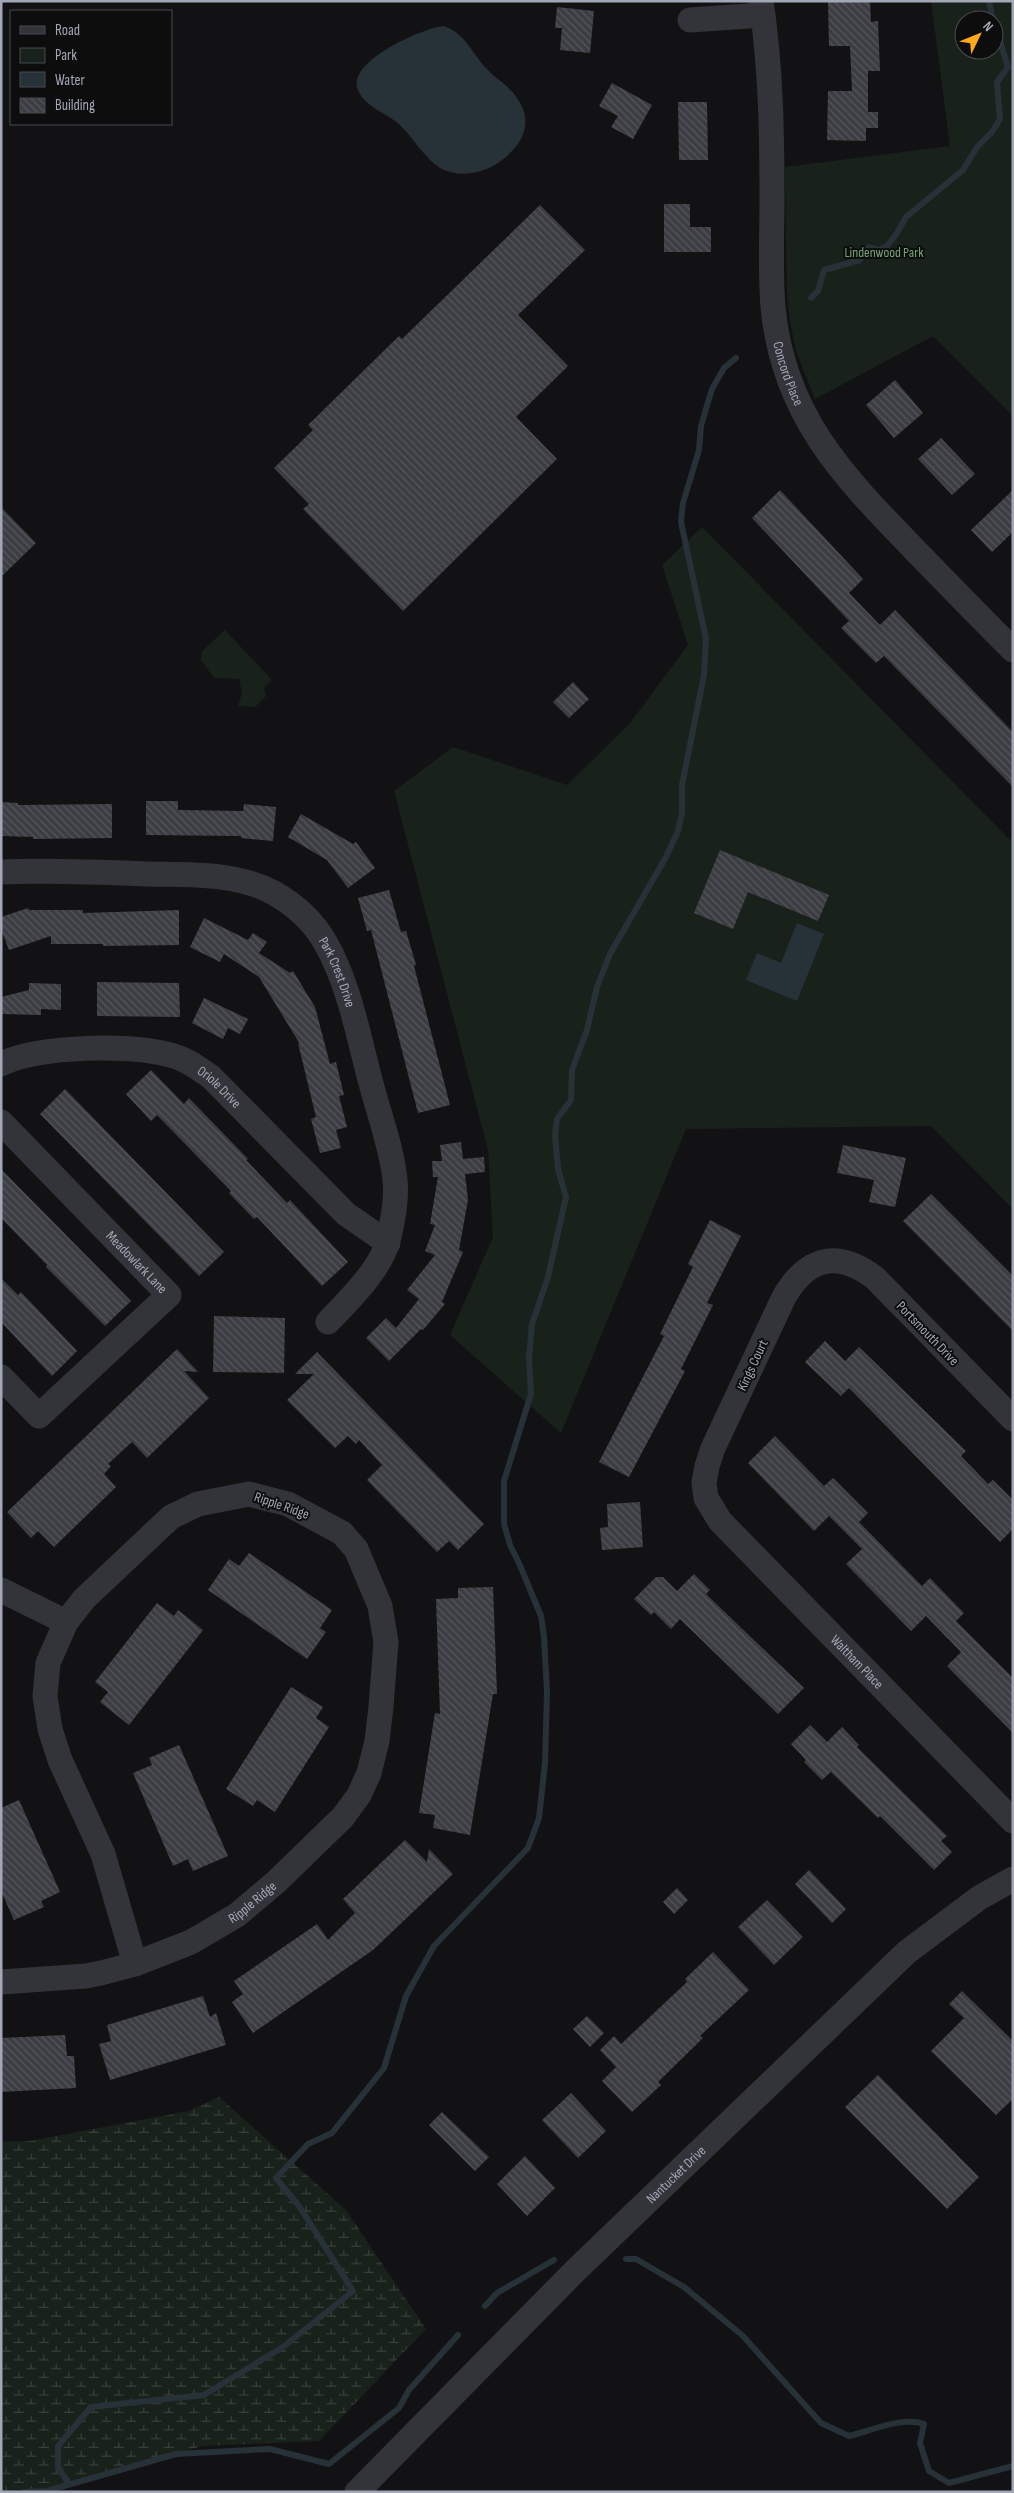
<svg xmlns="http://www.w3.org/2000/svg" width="1014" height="2493" font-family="'Sofia Sans Condensed',sans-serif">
  <defs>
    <pattern id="wetland-marsh" width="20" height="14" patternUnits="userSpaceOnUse" patternTransform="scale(1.25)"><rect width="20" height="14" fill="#19221a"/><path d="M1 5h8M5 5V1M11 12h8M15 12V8" fill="none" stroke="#373f39"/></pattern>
    <pattern id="building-back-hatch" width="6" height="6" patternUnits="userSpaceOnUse" patternTransform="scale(1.25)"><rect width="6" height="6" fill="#3b3d42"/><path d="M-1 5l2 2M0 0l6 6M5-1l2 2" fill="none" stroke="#54565b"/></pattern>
  </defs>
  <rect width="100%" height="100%" fill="#121214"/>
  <path fill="url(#wetland-marsh)" d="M219,2097L346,2210L426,2329L319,2441L202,2446L47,2491L1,2492V2142L30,2141L189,2111Z"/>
  <g fill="#19221a" fill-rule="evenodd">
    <path d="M931,1H1013V416L933,336L815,399L796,351L790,322L787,293L785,167L950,146ZM964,20H994V50H964Z"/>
    <path d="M702,527L1013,843V1209L931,1126L686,1129L561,1433L450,1335L493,1237L488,1150L394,791L453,747L567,785L630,723L688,645L662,565Z"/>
    <path d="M225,630L272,680L264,688L266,696L255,707L238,706L242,693L239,679L214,678L201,660L202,651Z"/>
  </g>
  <g fill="#273138">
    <path d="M444,26C466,34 471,52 486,68C491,74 497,78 503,83C536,111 531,140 498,163C482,174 458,178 440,168C424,158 413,137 399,124C385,112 362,106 357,87C351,60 422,28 444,26Z"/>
    <path d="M797,923L824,934L797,1001L746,980L757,953L781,963Z"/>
  </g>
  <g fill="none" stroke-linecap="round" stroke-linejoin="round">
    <g stroke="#273138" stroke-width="6">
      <path d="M989,1L993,20"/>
      <path d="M811,298L818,291L824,270L860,260L863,253L869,247L879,250L888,245L897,233L906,217L963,170L977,147L992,132L1000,119L997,82L1008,67L994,23"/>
      <path d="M626,2259H636L684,2287L743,2336L821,2423L849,2436C871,2431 902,2416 924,2424L920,2443L929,2471L949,2483L1013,2466"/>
      <path d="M485,2306L497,2293L554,2260"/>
      <path d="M69,2484L58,2467V2446L91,2407L204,2395L283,2347L353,2291L299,2206L276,2178L308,2144L332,2133L384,2068L406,1996L434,1946L528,1848L539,1818L545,1763L547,1692L544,1637L541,1616L519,1563L510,1545L504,1524V1481L531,1394L529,1358L532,1324L548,1277L566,1197L558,1169L555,1135L557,1119L571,1100L572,1070L587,1030L597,987L610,954L666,857L678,831L682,813V785L704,675L706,639L681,522L683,503L699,450L701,426L712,389L724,368L736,358"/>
      <path d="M24,2492L47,2491L176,2454L270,2449L329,2464L399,2408L409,2390L458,2335"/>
    </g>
  </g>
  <g fill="url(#building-back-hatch)">
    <path d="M828,1H870L871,22L878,21L880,71H868V112H878V128H866V141L827,140L828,91H852L850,46H829Z"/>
    <path d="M557,7L594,11L590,53L560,50L562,28H555Z"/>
    <path d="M612,83L652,105L633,139L611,127L618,116L599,106Z"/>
    <path d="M678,102H707L708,160H679Z"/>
    <path d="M664,204H690V227H711V252H664Z"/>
    <path d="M540,205L585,250L518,315L568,366L516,417L557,459L403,611L303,509L309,504L274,468L313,430L308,425L399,336L402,339Z"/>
    <path d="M895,380L923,413L894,438L866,405Z"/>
    <path d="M941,438L975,474L952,495L918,459Z"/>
    <path d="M780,490L863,579L849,593L880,625L895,610L1013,732V787L884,656L876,663L841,628L849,621L752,518Z"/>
    <path d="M1013,490V532L992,552L971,530Z"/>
    <path d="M1,507L36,543L1,577Z"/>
    <path d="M573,682L589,699L569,718L553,702Z"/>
    <path d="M146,801H178V810L243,811L244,804L276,807L273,841L241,838V836L146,835Z"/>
    <path d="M1,802L18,803V805L112,804V838L33,839V837L2,836Z"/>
    <path d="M301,814L353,844L356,842L375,868L348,888L327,860L288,837Z"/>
    <path d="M720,850L829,895L818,921L748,892L733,929L694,913Z"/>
    <path d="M389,890L401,932L406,931L416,965L414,966L450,1105L418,1113L371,930L367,931L358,898Z"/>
    <path d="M28,908L29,910H83V913L179,910V945L103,946V944H51V936L9,950L1,929V917Z"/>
    <path d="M204,918L248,940L253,933L267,942L259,953L290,973L293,971L315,1007L330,1064L336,1062L344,1095L339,1096L347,1127L336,1130L341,1148L320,1153L311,1119L316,1117L298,1043L300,1044L259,977L224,954L220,962L190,947Z"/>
    <path d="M97,982L179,983L180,1017L97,1016Z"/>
    <path d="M29,983L61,984V1010L41,1009V1015L1,1014V997L29,990Z"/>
    <path d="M204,998L248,1019L240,1034L228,1028L223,1039L192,1023Z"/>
    <path d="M151,1070L184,1104L189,1098L248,1159L246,1160L287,1203L290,1200L348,1262L322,1286L257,1217L254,1219L229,1193L231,1191L157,1115L151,1121L126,1094Z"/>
    <path d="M65,1089L224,1252L199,1276L40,1114Z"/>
    <path d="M461,1142L463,1159L484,1157L485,1172L465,1174L468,1200L459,1250L463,1252L442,1302L445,1304L423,1330L421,1329L389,1361L366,1338L386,1318L396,1328L419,1299L407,1290L435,1255L425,1251L435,1225L430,1224L438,1177H433L432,1161H442L440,1145Z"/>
    <path d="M843,1145L906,1158L895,1207L869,1202L874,1180L837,1173Z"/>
    <path d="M1,1169L131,1301L105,1326L46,1267L47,1265L1,1218Z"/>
    <path d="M931,1194L1013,1276V1331L903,1221Z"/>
    <path d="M710,1220L741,1236L707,1303L713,1305L681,1369L685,1371L629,1477L599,1462L664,1336L660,1334L693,1267L688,1264Z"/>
    <path d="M1,1278L18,1295L21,1292L77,1351L52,1376L1,1322Z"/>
    <path d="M214,1316L285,1318L284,1373L213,1372Z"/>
    <path d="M825,1341L845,1361L859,1347L966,1451L961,1456L988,1484L993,1480L1013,1500V1529L1000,1542L849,1388L841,1396L805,1362Z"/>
    <path d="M177,1349L198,1372L184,1371L209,1398L147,1458L132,1442L108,1464L111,1466L104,1474L116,1487L54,1547L38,1531L31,1538L7,1512Z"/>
    <path d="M317,1352L484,1524L458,1550L449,1541L437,1552L367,1480L382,1465L359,1440L356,1444L348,1436L335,1448L287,1400L314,1374H295Z"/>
    <path d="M775,1436L824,1486L833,1478L868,1513L859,1522L922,1586L930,1578L964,1613L956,1621L1013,1678V1733L947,1666L961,1652L926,1616L911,1631L846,1564L862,1549L829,1516L814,1531L748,1463Z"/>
    <path d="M640,1502L643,1547L602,1550L600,1528L608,1527L607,1504Z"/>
    <path d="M249,1553L332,1610L320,1628L326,1632L307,1659L208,1590L229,1559L239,1566Z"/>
    <path d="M694,1574L710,1590L706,1594L804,1688L778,1714L680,1619L671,1629L654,1612L651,1615L634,1599L656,1577H663L677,1591Z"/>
    <path d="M493,1587L497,1694H493L470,1835L433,1828L435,1815L419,1813L435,1713L440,1714L436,1599L458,1598V1588Z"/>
    <path d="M157,1603L174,1616L178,1610L203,1630L129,1725L100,1702L108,1692L95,1682Z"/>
    <path d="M291,1687L323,1707L316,1718L329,1727L275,1812L257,1800L253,1806L226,1789Z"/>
    <path d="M810,1725L827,1742L842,1727L859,1745L857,1747L947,1836L941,1841L952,1852L934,1870L880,1816L878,1818L831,1772L822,1780L804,1762L806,1760L791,1744Z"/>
    <path d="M179,1745L228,1856L193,1871L188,1859L173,1866L133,1773L152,1765L149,1758Z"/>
    <path d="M19,1800L60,1892L41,1901L44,1907L14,1920L1,1891V1808Z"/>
    <path d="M405,1840L427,1862L429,1849L453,1874L373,1950L253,2033L232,2002L243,1994L234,1981L317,1924L328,1940L355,1913L343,1899Z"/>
    <path d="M809,1870L846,1909L832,1923L795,1884Z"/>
    <path d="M677,1888L688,1900L674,1914L663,1902Z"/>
    <path d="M767,1900L803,1937L774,1965L738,1927Z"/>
    <path d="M713,1952L749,1990L700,2036L703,2038L658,2082L661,2085L632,2112L602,2081L616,2067L600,2050L614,2036L621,2044L687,1982L685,1979Z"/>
    <path d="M962,1991L1013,2041V2099L996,2115L931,2051L964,2018L949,2004Z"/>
    <path d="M203,1996L210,2017L216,2013L226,2045L110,2080L99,2044L111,2041L107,2025Z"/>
    <path d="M587,2016L604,2033L590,2047L573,2029Z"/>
    <path d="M65,2035L67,2056H74L76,2088L1,2092V2038Z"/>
    <path d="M878,2075L979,2177L947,2209L845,2107Z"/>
    <path d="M571,2093L606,2131L578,2158L542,2120Z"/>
    <path d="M442,2112L489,2157L475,2171L429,2125Z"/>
    <path d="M525,2156L555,2188L527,2216L497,2184Z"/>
  </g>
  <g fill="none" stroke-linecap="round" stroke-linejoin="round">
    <g stroke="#323439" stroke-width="25">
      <path id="s1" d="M761,1C771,68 772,134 772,201C772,236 770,273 773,307C783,414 842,475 912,547C946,582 979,616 1013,650"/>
      <path d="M690,20L763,15"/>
      <path id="s2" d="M1,872C50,870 98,872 146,874C188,875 236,872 274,893C295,905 313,921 325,942C350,985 359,1040 372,1087C380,1117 392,1149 395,1180C397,1199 393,1221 388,1240C382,1268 347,1302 328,1322"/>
      <path id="s3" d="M1,1064C41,1045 132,1044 174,1056C188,1060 199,1069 211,1077L346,1214L388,1243"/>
      <path id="s4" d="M1,1122L169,1295L39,1416L1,1377"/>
      <path id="s5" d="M1013,1419L875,1278C838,1250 808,1256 784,1297L713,1448L707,1466L704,1483L706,1498L720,1521L1013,1821"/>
      <path d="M1,1590L66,1622"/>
      <path id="s6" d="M1,1982L86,1976L101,1973L135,1964L191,1942L237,1915L276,1882L343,1817L359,1795L369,1773L377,1741L381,1707L386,1642L380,1606L356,1549L342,1533L288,1504L249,1494L198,1504L171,1517L84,1599L66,1622L48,1663L45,1696L50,1729L60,1760L103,1854L135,1964"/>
      <path id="s7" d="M357,2492L575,2271L907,1952L979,1898L1013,1879"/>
    </g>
  </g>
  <g text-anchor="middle" stroke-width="4" stroke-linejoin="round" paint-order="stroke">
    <g font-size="14" fill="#76a377" stroke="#0d0d0e">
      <text x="884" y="257">Lindenwood Park</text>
    </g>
    <g font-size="14" fill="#a2a8b6" stroke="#0d0d0e">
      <text dy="5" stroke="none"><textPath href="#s1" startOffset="375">Concord Place</textPath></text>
      <text dy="5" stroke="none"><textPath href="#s2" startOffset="380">Park Crest Drive</textPath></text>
      <text dy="5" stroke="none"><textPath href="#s3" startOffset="231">Oriole Drive</textPath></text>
      <text dy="5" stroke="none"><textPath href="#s4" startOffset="195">Meadowlark Lane</textPath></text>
      <text transform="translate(928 1333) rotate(46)" y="5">Portsmouth Drive</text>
      <text transform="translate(752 1365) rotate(-65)" y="5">Kings Court</text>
      <text transform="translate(282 1505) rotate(19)" y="5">Ripple Ridge</text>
      <text dy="5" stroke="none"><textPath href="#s5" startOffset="749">Waltham Place</textPath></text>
      <text dy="5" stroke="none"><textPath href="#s6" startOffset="269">Ripple Ridge</textPath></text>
      <text dy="5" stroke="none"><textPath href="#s7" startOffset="450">Nantucket Drive</textPath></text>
    </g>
  </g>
  <rect width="1014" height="2493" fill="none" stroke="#a2a8b6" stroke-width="5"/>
  <rect x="10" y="10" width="162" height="115" fill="#0d0d0e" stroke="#494b51"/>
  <rect x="20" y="26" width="25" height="8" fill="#323439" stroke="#494b51"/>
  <text x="55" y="35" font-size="15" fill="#a2a8b6">Road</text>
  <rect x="20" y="48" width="25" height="15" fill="#19221a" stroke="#494b51"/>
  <text x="55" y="60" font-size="15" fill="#a2a8b6">Park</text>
  <rect x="20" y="72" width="25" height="15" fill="#273138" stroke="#494b51"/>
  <text x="55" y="85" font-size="15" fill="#a2a8b6">Water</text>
  <rect x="20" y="98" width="25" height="15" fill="url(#building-back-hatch)" stroke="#494b51"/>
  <text x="55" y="110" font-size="15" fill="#a2a8b6">Building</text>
  <g transform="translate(979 35) rotate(47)"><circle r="24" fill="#0d0d0e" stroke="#494b51"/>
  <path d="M0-4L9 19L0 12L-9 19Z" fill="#ffaa1e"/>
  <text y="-8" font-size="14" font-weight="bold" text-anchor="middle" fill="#a2a8b6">N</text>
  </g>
</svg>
